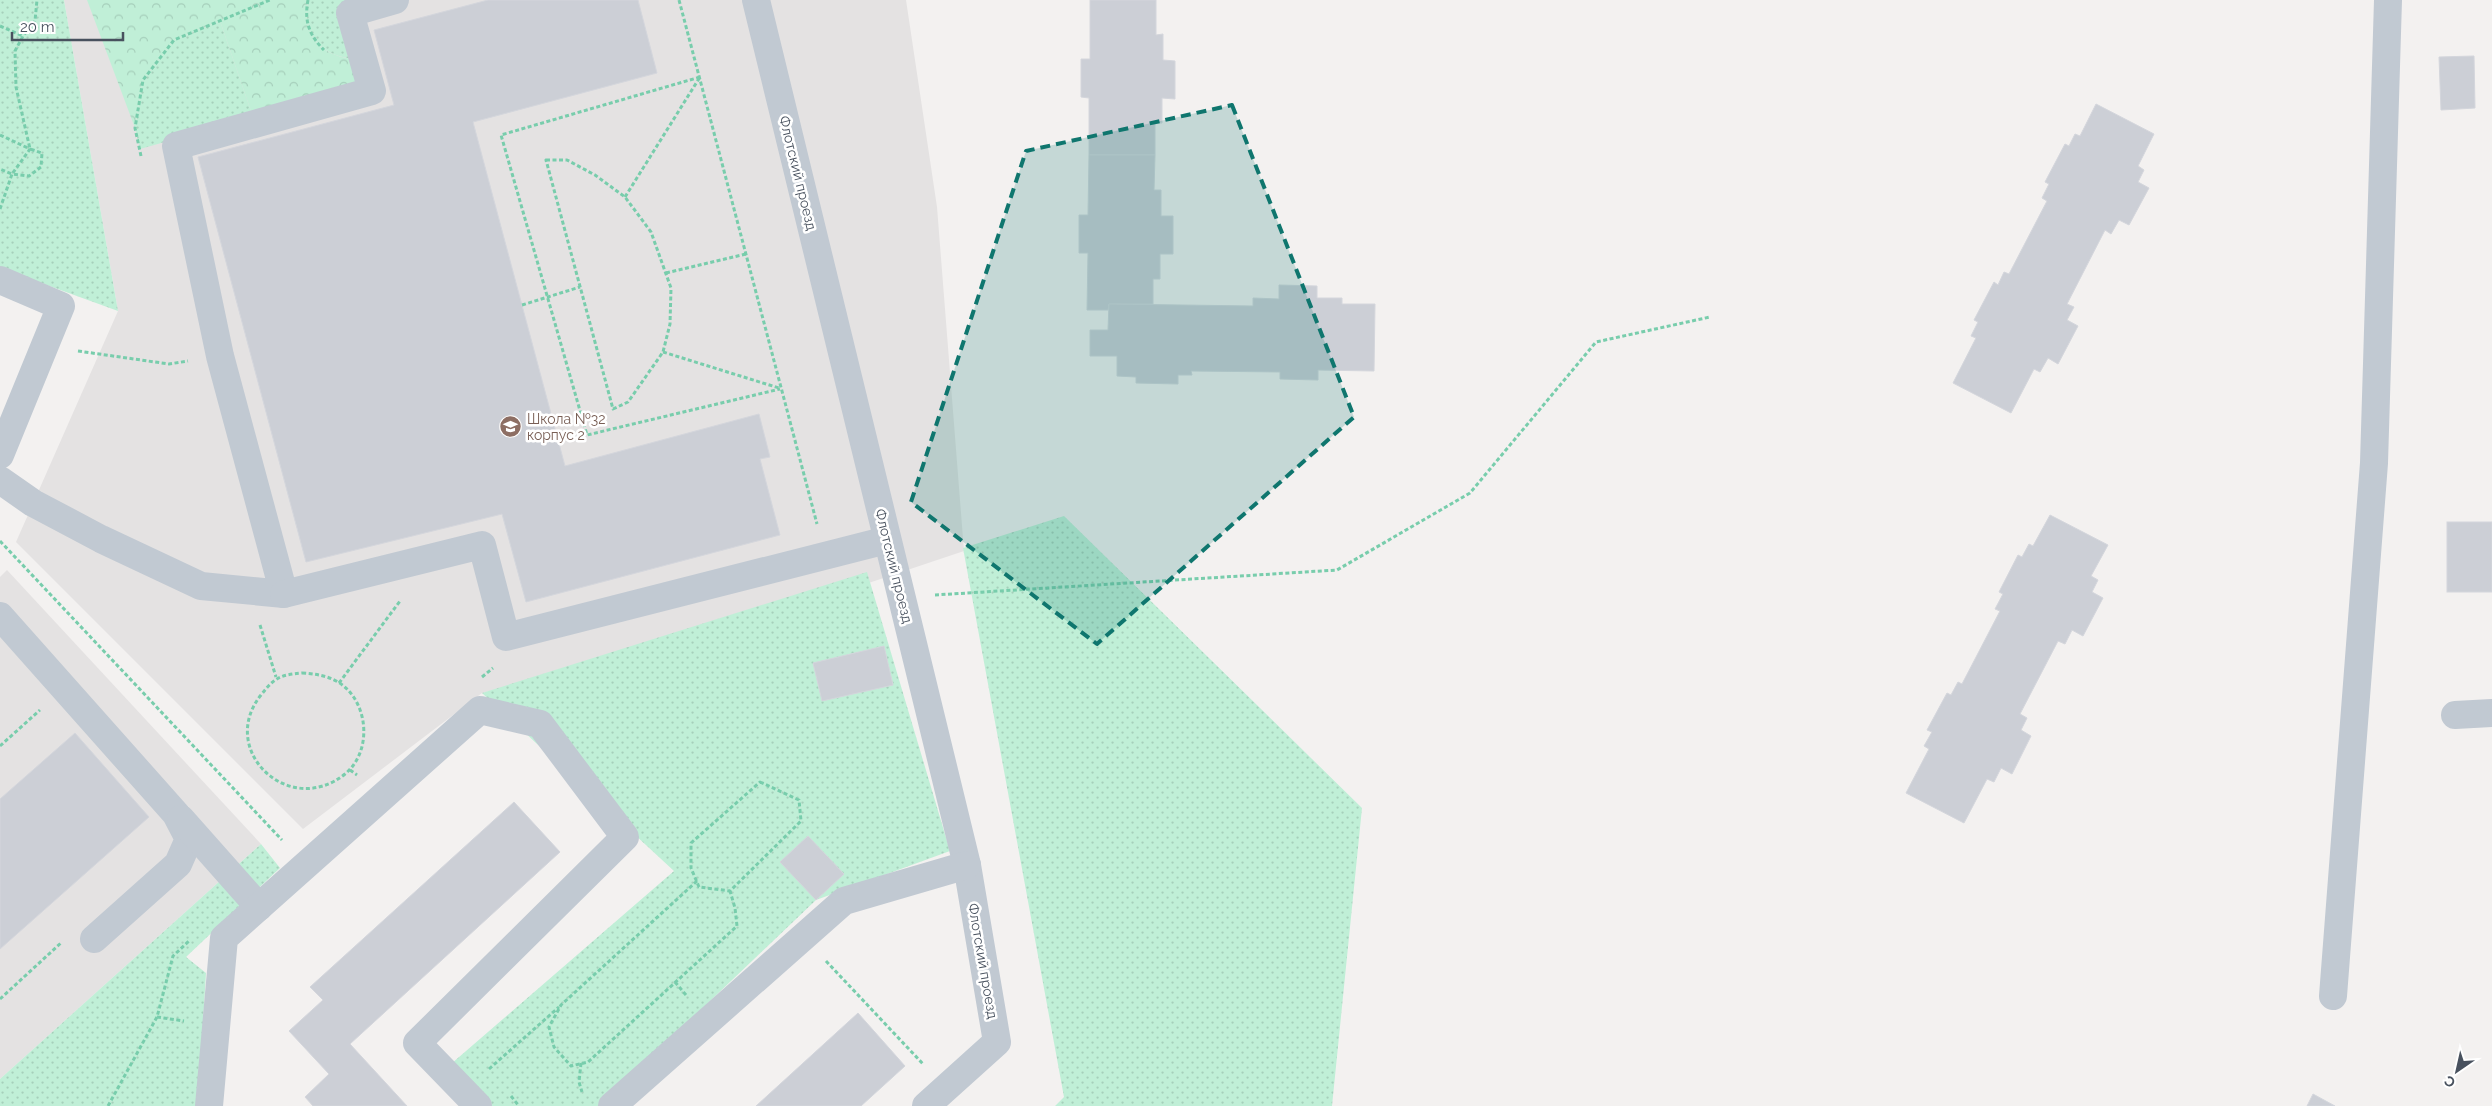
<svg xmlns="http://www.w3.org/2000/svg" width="2492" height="1106" font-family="Raleway,sans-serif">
  <defs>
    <pattern id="grass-dots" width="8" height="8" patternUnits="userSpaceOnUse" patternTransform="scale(1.25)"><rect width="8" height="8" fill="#c0efd7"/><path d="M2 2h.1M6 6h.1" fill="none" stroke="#a6cfbb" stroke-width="1.8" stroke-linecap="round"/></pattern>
    <pattern id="forest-crowns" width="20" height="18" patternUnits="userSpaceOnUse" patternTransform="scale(1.25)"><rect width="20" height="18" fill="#c0efd7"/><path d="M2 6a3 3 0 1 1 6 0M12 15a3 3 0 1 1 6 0" fill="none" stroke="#a6cfbb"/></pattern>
  </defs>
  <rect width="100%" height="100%" fill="#f3f1f0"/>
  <g fill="#e4e2e2">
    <path d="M64,0H906L937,207L964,551L749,623L482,693L303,829L16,542L118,311Z"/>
    <path d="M7,570L261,844L0,1079V577Z"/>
  </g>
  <g fill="url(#grass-dots)">
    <path d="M0,0H64L118,311L0,268Z"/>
    <path d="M308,0H367L355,59C320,56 302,35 308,0Z"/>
    <path d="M220,21L253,117L140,149L135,128L143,80L174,40Z"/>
    <path d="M1064,516L1362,808L1332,1106H1055L1064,1097L963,548Z"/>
    <path d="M867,572L950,851L816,900L600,1106H491L451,1064L674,871L482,693Z"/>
    <path d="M261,844L280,868L186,957L206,973L198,1106H0V1079Z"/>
  </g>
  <path fill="url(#forest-crowns)" d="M87,0H308C302,35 320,56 355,59L363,86L253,117L220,21L174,40L143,80L135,128Z"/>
  <g fill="#cccfd6" stroke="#d4d6dc">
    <path d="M488,0H638L657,73L473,122L565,466L759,414L770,457L760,459L780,535L526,602L502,514L306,562L198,157L394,105L374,30Z"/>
    <path d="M1090,0H1156V35L1163,34V60L1175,61V99L1162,98V123H1155V155H1089V98L1081,97V59H1090Z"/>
    <path d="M2474,56L2475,108L2441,110L2439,57Z"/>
    <path d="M2096,104L2154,134L2138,166L2144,170L2138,182L2149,188L2129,225L2119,220L2111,234L2105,230L2067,304L2074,307L2067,320L2078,326L2058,364L2048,358L2040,372L2034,369L2011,413L1953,383L1976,338L1971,336L1978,322L1974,320L1994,282L1998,285L2004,272L2009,274L2047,201L2042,198L2049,184L2045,182L2065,144L2069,146L2075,134L2080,136Z"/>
    <path d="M1089,155H1155L1154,190H1161V216H1173V254H1160V279H1153V304H1109L1108,310H1087L1088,253H1079V215H1088Z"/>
    <path d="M1279,285L1317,286V298H1342V304H1375L1374,371L1318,370V380L1280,379V372L1191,371L1192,375H1178V384L1136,383V377L1117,376V356H1090V330H1108L1109,304L1253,306V298L1279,299Z"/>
    <path d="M2050,515L2108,545L2091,576L2098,580L2092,592L2103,598L2083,636L2072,630L2065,644L2058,641L2020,714L2027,718L2021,730L2031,736L2012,774L2001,768L1994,782L1987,779L1964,823L1906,793L1929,749L1924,746L1932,732L1927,730L1947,693L1951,695L1958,682L1962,684L2000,611L1995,609L2003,594L1999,592L2018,555L2022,557L2029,544L2033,546Z"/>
    <rect x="2447" y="522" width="45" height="70"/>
    <path d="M884,646L893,685L822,701L813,663Z"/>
    <path d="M75,733L149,817L0,949V799Z"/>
    <path d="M514,802L560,852L350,1044L407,1106H313L305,1097L329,1074L289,1031L323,1000L310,987Z"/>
    <path d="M808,836L844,874L816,900L780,862Z"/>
    <path d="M858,1013L905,1066L861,1106H756Z"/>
    <path d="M2313,1094L2335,1106H2307Z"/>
  </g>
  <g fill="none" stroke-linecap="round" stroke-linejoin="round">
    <g stroke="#78cdac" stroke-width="3" stroke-dasharray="4 2.5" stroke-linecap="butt">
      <path d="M308,0C304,21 309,35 324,50"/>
      <path d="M679,0L817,524"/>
      <path d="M0,26L23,36"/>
      <path d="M700,77L501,135L587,435L780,389"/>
      <path d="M0,135L30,149L12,174L0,169"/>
      <path d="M141,156L135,128L143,80L174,40L270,0"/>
      <path d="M546,160H567L595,175L625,197L651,232L671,288L670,324L663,352L628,402L613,409Z"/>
      <path d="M625,197L700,77"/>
      <path d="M0,209L12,174L29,176L41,167L42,153L30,149L16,87L15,51L23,36L35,21L37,0"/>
      <path d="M666,273L746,254"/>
      <path d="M522,305L580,287"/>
      <path d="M78,351L169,364L188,361"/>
      <path d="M663,352L779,388"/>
      <path d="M0,541L282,840"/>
      <path d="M935,595L1337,570L1470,493L1596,342L1710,317"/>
      <path d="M260,625L276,677"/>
      <path d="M302,673C315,674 326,675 338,682C369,701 373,751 345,774C289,819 217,750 261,695C275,677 280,675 302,673Z"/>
      <path d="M482,677L493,668"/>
      <path d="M339,683L400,601"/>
      <path d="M0,746L40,710"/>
      <path d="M350,770L357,775"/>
      <path d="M760,782L799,800L801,821L730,891L699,887L691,868V843Z"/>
      <path d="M697,881L561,1005L549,1027L554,1047L571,1066L588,1062L737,926L735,908L730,891"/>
      <path d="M826,961L923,1064"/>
      <path d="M675,982L686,995"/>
      <path d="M0,999L62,942"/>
      <path d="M157,1017L184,1021"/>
      <path d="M581,1063L579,1082L582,1092"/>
      <path d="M489,1069L559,1007"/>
      <path d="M511,1096L519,1106"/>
      <path d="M108,1106L157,1017L173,956L190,940"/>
    </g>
    <g stroke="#c1c9d2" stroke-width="28">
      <path d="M756,0L967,865L997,1042L926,1106"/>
      <path d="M0,280L61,306L0,455"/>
      <path d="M0,480L33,503L101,539L201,586L284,594L220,356L176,146L372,91L350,13L395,0"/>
      <path d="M284,594L482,545L506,637L887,540"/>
      <path d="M0,616L176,814L189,839L178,864L94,939"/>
      <path d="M2455,715L2492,713"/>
      <path d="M181,819L259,907"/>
      <path d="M2333,996L2374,463L2388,0"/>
      <path d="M209,1106L224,938L480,710L540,724L625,837L417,1043L478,1106"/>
      <path d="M612,1106L844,901L967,865"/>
    </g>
  </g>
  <path fill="#0f766e" fill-opacity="0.2" stroke="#0f766e" stroke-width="4" stroke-dasharray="10 6" stroke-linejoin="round" d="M1232,105L1354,417L1097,644L911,502L1026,151Z"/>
  <defs>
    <symbol id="school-disc" viewBox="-11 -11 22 22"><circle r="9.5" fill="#8d6e63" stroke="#fff"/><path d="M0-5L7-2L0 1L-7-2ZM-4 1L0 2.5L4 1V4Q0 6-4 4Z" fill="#fff"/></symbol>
  </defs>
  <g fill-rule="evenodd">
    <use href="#school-disc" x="498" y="414" width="25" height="25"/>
  </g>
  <g text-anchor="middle" stroke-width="5" stroke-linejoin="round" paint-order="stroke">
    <g font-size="14" fill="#48515e" stroke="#fff">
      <text transform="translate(798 173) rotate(76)" y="5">Флотский проезд</text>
      <text transform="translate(894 566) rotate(76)" y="5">Флотский проезд</text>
      <text transform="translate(983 961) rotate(80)" y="5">Флотский проезд</text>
    </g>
    <g font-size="14" fill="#785e54" stroke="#fff" text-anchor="start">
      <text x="527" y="424">Школа №32<tspan x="527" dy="16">корпус 2</tspan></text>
    </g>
  </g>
  <g transform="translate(2457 1071) rotate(214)" stroke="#ffffff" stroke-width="4" paint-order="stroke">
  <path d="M0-4L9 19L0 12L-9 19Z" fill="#48515e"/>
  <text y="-8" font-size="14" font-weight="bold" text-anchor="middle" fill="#48515e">С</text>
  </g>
  <path d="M12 32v8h111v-8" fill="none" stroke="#48515e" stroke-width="2.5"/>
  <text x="20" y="32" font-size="15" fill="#48515e" stroke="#ffffff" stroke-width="4" paint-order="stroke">20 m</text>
</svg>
